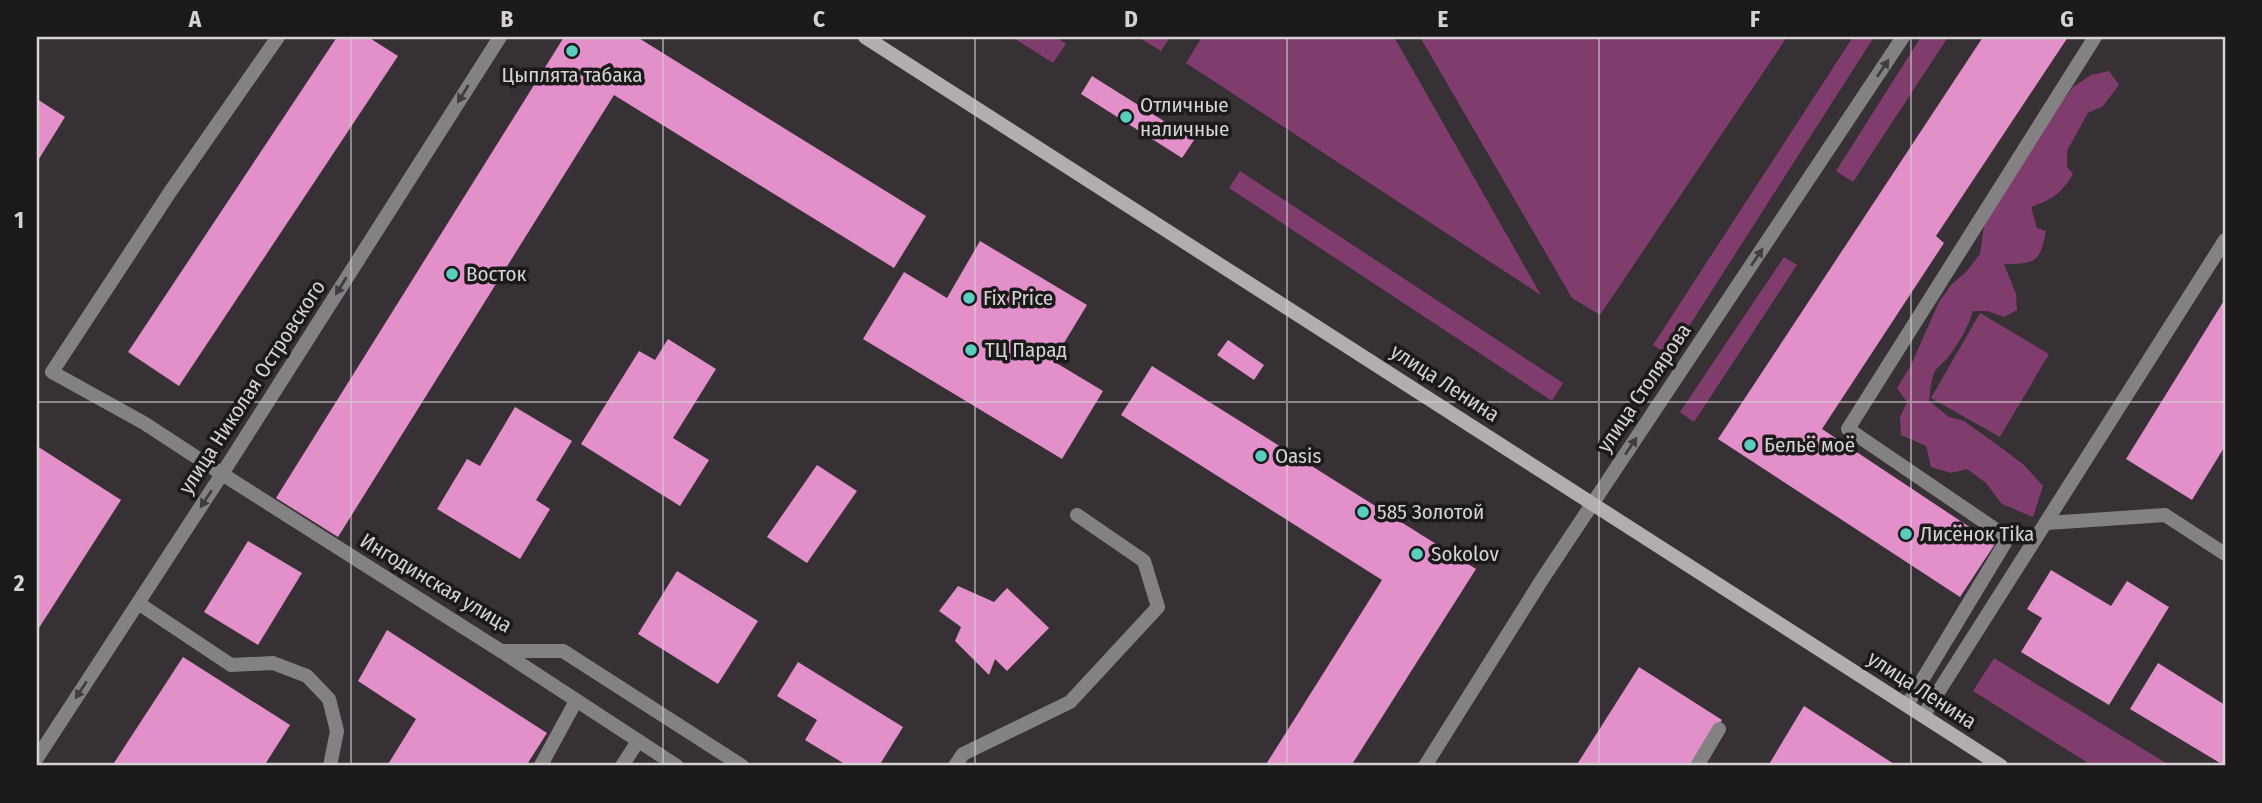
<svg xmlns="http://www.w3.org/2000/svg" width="2262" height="803" font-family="'Fira Sans Condensed',sans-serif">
  <rect width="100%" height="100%" fill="#373035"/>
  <g fill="#813c6e">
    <path d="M1012,37H1056L1066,44L1053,63Z"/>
    <path d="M1138,37H1170L1161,51Z"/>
    <path d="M1202,37H1394L1541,295L1186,63Z"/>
    <path d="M1420,37H1787L1600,315L1572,298Z"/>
    <path d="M1853,37H1874L1670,356L1653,345Z"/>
    <path d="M1921,37H1948L1853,182L1836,171Z"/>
    <path d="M2109,71L2119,85L2103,106L2088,113L2067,151V167L2073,174C2061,194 2053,199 2031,207L2037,228L2046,231C2040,263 2035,264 2004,264L2016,294L2017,310L2004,317L1987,311H1973C1968,327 1959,343 1949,356C1944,363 1937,367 1934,373C1931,382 1930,392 1929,401L1949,417L1964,421L2007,452L2024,465L2043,486L2033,517L2002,504L1986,483L1967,469L1951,473L1931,467L1926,446L1901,435L1900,417L1907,402L1897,388L1911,365L1939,302L1951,285L1965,273L1980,254L1984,226L2051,118L2073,87L2091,75Z"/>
    <path d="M1240,171L1563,383L1552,401L1229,188Z"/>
    <path d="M1784,257L1797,265L1694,422L1680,412Z"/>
    <path d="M1980,313L2049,354L2000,437L1931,398Z"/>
    <path d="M1994,658L2171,766H2093L1973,691Z"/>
  </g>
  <g fill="#e390ca">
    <path d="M337,37H368L398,56L179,386L128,352Z"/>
    <path d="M564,37H637L926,216L894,268L614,95L338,537L276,498Z"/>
    <path d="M1983,37H2068L1936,236L1944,243L1822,429L1995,544L1960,597L1718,439Z"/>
    <path d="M1092,76L1194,140L1182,158L1081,94Z"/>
    <path d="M37,99L65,117L37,162Z"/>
    <path d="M980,241L1087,305L1053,361L1103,391L1062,459L863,339L904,272L947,298Z"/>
    <path d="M2225,299V446L2192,500L2126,459Z"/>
    <path d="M668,339L716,369L673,438L709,460L680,506L581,444L639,351L655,360Z"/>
    <path d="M1228,340L1264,365L1254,380L1217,355Z"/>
    <path d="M1152,366L1476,569L1351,766H1265L1382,580L1121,415Z"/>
    <path d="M515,407L572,441L536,500L550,509L520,559L437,509L467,459L480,466Z"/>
    <path d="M37,446L121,500L37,631Z"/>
    <path d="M817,465L857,491L807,563L767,537Z"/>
    <path d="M248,541L302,573L258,645L204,612Z"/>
    <path d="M2051,570L2111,606L2127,581L2169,607L2109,705L2021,652L2042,618L2027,609Z"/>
    <path d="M677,571L758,621L718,684L638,634Z"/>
    <path d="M958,586L994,602L1007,588L1049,628L1007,671L995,659L989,675L955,641L961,627L939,611Z"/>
    <path d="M387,630L547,733L526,766H387L416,719L358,681Z"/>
    <path d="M183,657L290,725L264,766H112Z"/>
    <path d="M798,662L903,727L879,766H848L805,740L817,720L777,696Z"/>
    <path d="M2158,663L2225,705V766L2130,709Z"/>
    <path d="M1639,667L1722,720L1692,766H1665L1662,764L1660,766H1576Z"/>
    <path d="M1804,706L1894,764L1893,766H1768Z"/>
  </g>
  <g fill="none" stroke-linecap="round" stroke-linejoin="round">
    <g stroke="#848183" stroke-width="14">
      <path d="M222,474L144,423L52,372L170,192L278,37"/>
      <path d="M2047,523L2165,515L2225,554"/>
      <path d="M138,603L231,665L273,663L307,676L329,699L337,731L330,766"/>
      <path d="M501,651L677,766"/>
      <path d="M1907,705L2008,538L1848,429L2095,37"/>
      <path d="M1923,716L2225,240"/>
      <path d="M541,765L576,701"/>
      <path d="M622,766L638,741"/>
      <path d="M955,766L963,754L1070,702L1158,607L1144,561L1077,515"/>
      <path d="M1697,766L1719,729"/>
    </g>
    <g stroke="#848183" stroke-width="14">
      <path d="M222,474L501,651H563L742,766"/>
      <path d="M37,758L222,474L500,37"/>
      <path d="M1425,766L1543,578L1903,37"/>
    </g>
    <path stroke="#b2adb0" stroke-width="14" d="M865,37L2001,766"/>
  </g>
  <defs><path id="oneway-solid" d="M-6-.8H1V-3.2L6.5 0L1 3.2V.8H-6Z" transform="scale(1.75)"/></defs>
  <g fill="#403d3f">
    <use href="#oneway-solid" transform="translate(1883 68) rotate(-56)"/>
    <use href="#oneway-solid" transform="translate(463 94) rotate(122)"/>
    <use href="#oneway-solid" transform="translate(1757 257) rotate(-56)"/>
    <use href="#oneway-solid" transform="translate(341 286) rotate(122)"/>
    <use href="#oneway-solid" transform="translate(1631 446) rotate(-56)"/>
    <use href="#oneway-solid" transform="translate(206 499) rotate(123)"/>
    <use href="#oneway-solid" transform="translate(81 690) rotate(123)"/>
  </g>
  <path fill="none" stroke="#d6d2d5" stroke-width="2" stroke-opacity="0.55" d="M351,37V766M663,37V766M975,37V766M1287,37V766M1599,37V766M1911,37V766M37,402H2225"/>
  <g fill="#59cebf" stroke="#1c191b" stroke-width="2.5">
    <circle cx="572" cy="51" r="7"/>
    <circle cx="1126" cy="117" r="7"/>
    <circle cx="452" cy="274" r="7"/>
    <circle cx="969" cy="298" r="7"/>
    <circle cx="971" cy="350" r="7"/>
    <circle cx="1750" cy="445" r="7"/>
    <circle cx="1261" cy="456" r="7"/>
    <circle cx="1363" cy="512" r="7"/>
    <circle cx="1906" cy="534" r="7"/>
    <circle cx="1417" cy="554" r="7"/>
  </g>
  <g text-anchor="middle" stroke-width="7" stroke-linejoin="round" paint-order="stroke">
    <g font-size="21" fill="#d6d2d5" stroke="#1c191b" text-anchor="start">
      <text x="572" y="82" text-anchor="middle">Цыплята табака</text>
      <text x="1140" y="112">Отличные<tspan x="1140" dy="24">наличные</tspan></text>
      <text x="466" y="281">Восток</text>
      <text x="983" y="305">Fix Price</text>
      <text x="985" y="357">ТЦ Парад</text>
      <text x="1764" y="452">Бельё моё</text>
      <text x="1275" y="463">Oasis</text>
      <text x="1377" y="519">585 Золотой</text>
      <text x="1920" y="541">Лисёнок Tika</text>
      <text x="1431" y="561">Sokolov</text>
    </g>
    <g font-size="21" fill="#d6d2d5" stroke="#1c191b">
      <text transform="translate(1445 383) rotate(33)" y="7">улица Ленина</text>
      <text transform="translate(252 387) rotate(-57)" y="7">улица Николая Островского</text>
      <text transform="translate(1644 388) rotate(-56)" y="7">улица Столярова</text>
      <text transform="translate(436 583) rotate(31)" y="7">Ингодинская улица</text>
      <text transform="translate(1922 690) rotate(33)" y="7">улица Ленина</text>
    </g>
  </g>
  <rect width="2262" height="803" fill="none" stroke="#1c191b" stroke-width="77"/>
  <rect x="38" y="38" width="2186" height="726" fill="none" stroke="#d6d2d5" stroke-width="2.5"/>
  <g font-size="23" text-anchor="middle" font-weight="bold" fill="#d6d2d5">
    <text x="195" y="27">A</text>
    <text x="507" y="27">B</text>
    <text x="819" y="27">C</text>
    <text x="1131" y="27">D</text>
    <text x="1443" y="27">E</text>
    <text x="1755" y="27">F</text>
    <text x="2067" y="27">G</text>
    <text x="19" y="228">1</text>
    <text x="19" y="591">2</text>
  </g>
</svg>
